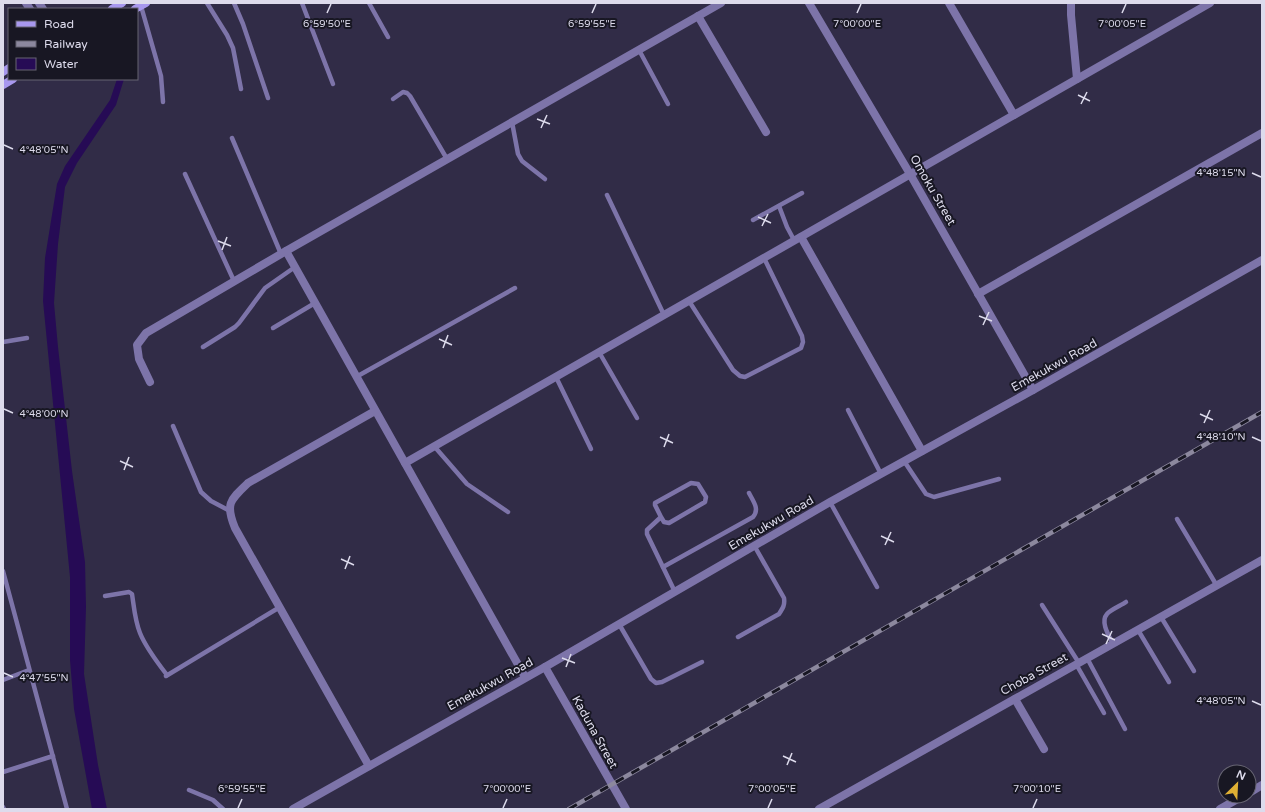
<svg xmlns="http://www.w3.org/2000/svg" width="1265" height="812" font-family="'Varela Round',sans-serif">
  <rect width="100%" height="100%" fill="#312c47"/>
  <path fill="#260b55" d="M117,79H124L116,105L77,163L65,187L58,244L54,303L58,347L72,471L85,562L86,607L84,674L98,765L107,809H92L74,709L70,660V577L43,301L45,258L57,184L65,166L110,100Z"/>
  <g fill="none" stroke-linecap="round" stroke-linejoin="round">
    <g stroke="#7d74a9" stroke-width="4.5">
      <path d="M207,3L227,35L233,48L241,89"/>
      <path d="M234,3L243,24L268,98"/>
      <path d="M302,3L333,84"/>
      <path d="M369,3L388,37"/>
      <path d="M141,6L161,76L163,102"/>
      <path d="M639,50L668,104"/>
      <path d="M393,99L403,92L407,93L410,96L447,159"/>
      <path d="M512,122L518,154L522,161L545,179"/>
      <path d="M232,138L281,254"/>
      <path d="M185,174L234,281"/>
      <path d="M607,195L664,315"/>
      <path d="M779,206L787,227L794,240"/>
      <path d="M753,220L802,193"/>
      <path d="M689,301L733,370L740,376L745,377L801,348L803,342L802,336L764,258"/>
      <path d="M273,328L315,303"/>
      <path d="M3,342L27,338"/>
      <path d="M203,347L235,327L239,323L265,288L295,267"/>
      <path d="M599,352L637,418"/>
      <path d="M356,377L515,288"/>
      <path d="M556,377L591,449"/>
      <path d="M848,410L881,474"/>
      <path d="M173,426L201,492L211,501L230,511"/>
      <path d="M434,446L467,484L508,512"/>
      <path d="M904,461L926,494L934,497L999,479"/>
      <path d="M830,502L877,587"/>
      <path d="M661,517L664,522L669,523L705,502L706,497L698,484L691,483L655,503V505L661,517L647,530V534L675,592"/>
      <path d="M1177,519L1217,586"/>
      <path d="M663,567L753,517C760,509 753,501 749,493"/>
      <path d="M3,571L67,809"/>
      <path d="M105,596L129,592L132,594C134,607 135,621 140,633C146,648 157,662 167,675"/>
      <path d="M1042,605L1079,663"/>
      <path d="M1161,617L1194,671"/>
      <path d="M619,624L651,679L656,683L662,682L702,662"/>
      <path d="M1138,630L1169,682"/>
      <path d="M738,637L779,614C783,608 785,605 784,598L755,547"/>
      <path d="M1113,644C1109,636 1100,622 1107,614C1110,610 1122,605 1126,602"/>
      <path d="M1087,658L1125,729"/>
      <path d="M1076,664L1104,713"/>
      <path d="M166,676L280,607"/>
      <path d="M3,680L29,670"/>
      <path d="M3,772L53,756"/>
      <path d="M189,790L213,800L223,809"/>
      <path d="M3,807L4,809"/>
    </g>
    <g stroke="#7d74a9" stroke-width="8">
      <path d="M809,3L910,174L1033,390"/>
      <path d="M949,3L1014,115"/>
      <path d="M1071,3V15L1077,79"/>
      <path d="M698,16L766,132"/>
      <path d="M801,237L922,451"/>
      <path d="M286,251L525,677"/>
      <path d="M978,294L1262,133"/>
      <path d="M150,382L139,359L137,345L146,333L286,251L721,3"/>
      <path d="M405,463L1210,3"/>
      <path d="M545,667L830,502L1033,390L1262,260"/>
      <path d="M1015,699L1044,749"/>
      <path d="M369,766L235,528C225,504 230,500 248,483L375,411"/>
      <path d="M1249,793L1262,785"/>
      <path d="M819,809L1262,560"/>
      <path d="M1220,809L1243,796"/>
    </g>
    <g stroke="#7d74a9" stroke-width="8">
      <path d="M26,3L30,9"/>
      <path d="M39,3L43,9"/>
      <path d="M293,809L545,667L626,809"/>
    </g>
    <g stroke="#a898ee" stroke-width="8">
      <path d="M112,9L122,3"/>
      <path d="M135,9L146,3"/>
      <path d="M3,72L9,68"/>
      <path d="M3,85L13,79"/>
    </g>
    <defs>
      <path id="rail" d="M569,809L1262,412"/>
    </defs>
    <use href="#rail" stroke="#8c889e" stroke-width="4.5"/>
    <use href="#rail" stroke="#181723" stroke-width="3" stroke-dasharray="9" stroke-linecap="butt"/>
  </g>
  <path fill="none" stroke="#dddbec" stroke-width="1.5" d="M327,13L331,4M592,13L596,4M857,13L861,4M1122,13L1126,4M1078,95L1090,101M1081,104L1087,92M537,119L550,124M541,128L547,115M4,145L13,149M1252,173L1261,177M758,217L771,223M762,226L768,214M218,241L231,246M222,250L227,237M979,316L992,321M983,325L989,312M439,339L452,345M443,348L448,335M4,409L13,413M1200,414L1213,420M1204,423L1210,410M660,437L673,443M1252,437L1261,441M664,447L669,434M120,461L133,467M124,470L129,457M881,536L894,542M885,545L891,532M341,559L354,565M345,569L350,556M1102,634L1115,640M1106,644L1112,631M562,658L575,663M566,667L571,654M4,673L13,677M1252,701L1261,705M783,756L796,762M787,765L792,753M238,808L242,799M503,808L507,799M768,808L772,799M1033,808L1037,799"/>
  <g text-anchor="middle" stroke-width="4" stroke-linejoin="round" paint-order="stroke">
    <g font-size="12" fill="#dddbec" stroke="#181723">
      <text transform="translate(933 190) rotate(60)" y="4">Omoku Street</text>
      <text transform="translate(1054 365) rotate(-29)" y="4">Emekukwu Road</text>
      <text transform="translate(771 523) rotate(-30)" y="4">Emekukwu Road</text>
      <text transform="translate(1034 674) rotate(-29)" y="4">Choba Street</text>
      <text transform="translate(490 684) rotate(-29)" y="4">Emekukwu Road</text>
      <text transform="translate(595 732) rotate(61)" y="4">Kaduna Street</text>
    </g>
  </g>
  <g font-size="10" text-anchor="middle" fill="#dddbec" stroke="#181723" stroke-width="4" stroke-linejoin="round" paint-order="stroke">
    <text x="592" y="27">6°59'55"E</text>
    <text x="857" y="27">7°00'00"E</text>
    <text x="1122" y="27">7°00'05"E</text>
    <text x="327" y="27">6°59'50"E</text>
    <text x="44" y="153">4°48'05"N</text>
    <text x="1221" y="176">4°48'15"N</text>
    <text x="44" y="417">4°48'00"N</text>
    <text x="1221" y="440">4°48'10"N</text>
    <text x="44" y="681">4°47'55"N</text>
    <text x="1221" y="704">4°48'05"N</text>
    <text x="242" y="792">6°59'55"E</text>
    <text x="507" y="792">7°00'00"E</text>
    <text x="772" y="792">7°00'05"E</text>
    <text x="1037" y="792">7°00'10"E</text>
  </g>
  <rect width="1265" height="812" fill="none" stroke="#dddbec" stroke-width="8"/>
  <rect x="8" y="8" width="130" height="72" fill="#181723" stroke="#676573"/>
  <rect x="16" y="21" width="20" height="6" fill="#a898ee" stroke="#676573"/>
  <text x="44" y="28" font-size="12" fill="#dddbec">Road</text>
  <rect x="16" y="41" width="20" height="6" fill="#8c889e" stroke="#676573"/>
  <text x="44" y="48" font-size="12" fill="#dddbec">Railway</text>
  <rect x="16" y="58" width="20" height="12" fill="#260b55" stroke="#676573"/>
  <text x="44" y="68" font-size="12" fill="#dddbec">Water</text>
  <g transform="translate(1237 784) rotate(24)"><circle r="19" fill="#181723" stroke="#676573"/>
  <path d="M0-3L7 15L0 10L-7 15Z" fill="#e0b034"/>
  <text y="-6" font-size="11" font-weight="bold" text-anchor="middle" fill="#dddbec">N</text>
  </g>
</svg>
